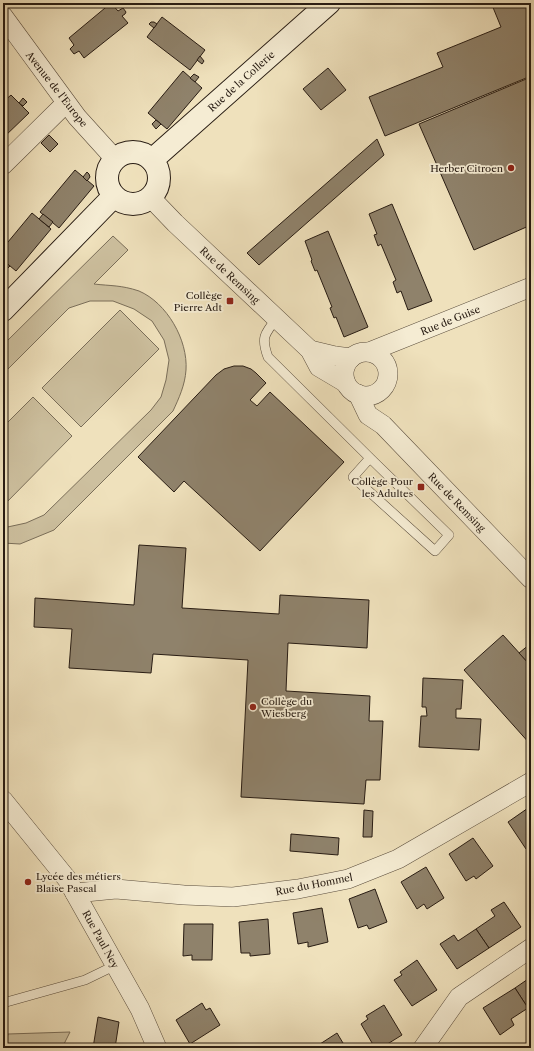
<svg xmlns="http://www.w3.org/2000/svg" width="534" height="1051" font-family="'Libre Caslon Text',serif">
  <rect width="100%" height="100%" fill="#efe1bc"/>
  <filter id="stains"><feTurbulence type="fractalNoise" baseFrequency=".005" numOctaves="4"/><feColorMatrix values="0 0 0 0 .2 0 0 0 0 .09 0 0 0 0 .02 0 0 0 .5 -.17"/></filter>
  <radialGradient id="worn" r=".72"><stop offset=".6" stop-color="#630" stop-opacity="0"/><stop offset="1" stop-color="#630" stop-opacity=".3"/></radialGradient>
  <g fill="#cdc09f" stroke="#7a6e59">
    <path d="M113,236L128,250L94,284C111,286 121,285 139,291C167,303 188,340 186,370C185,385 179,398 173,411L54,530L20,544L3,543V528L26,523L44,515L151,410L161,397L166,380L169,360L164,340L152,321L134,309L113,301H90L69,308L3,374V345Z"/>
    <path d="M120,310L159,349L81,427L42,388Z"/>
    <path d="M33,397L72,436L3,506V427Z"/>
    <path d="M70,1032L62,1048H5L8,1034Z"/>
  </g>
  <g fill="#8f826b" stroke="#281c13">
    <path d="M111,3L118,11L123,8L126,12L125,14L122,16L128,23L84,58L79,51L74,54L70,49L74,45L69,38Z"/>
    <path d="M496,3H531V76L385,136L369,97L443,67L437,53L501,27L492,5Z"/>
    <path d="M162,17L205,50L190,70L147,37Z"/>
    <path d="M151,22H154L157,24L154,28L149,24Z"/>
    <path d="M200,56L204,61L202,64L197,60Z"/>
    <path d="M328,68L346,90L321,110L303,89Z"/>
    <path d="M183,71L202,88L167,129L148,113Z"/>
    <path d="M194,74L199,77L195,82L190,78Z"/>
    <path d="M531,77V225L474,250L419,124Z"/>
    <path d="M11,95L29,113L3,138V102Z"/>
    <path d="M23,98L27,102L23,106L19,103Z"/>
    <path d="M156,120L161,124L156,129L152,124Z"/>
    <path d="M49,135L58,144L50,152L41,143Z"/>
    <path d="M377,139L384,155L259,265L247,253Z"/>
    <path d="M75,170L94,186L59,228L40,212Z"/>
    <path d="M87,172L89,174L90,177L87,181L83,177Z"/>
    <path d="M392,204L432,301L408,310L401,291L397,293L393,282L396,280L381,244L378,246L374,235L377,234L369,214Z"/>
    <path d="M32,213L51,229L16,271L3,260V248Z"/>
    <path d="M43,214L53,222L49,227L39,219Z"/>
    <path d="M328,231L368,327L344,337L336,317L334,318L330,308L332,307L317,270L315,271L311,261L312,260L305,241Z"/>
    <path d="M3,260L10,266L6,270L3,268Z"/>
    <path d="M3,268L8,272L3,277Z"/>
    <path d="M234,366H243L251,369L256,373L266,383L250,400L257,406L270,392L344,462L260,551L184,481L174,492L138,457L216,375L224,369Z"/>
    <path d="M139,545L186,548L182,608L279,614L280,595L369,600L367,648L288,643L286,691L370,696L369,721H383L380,780H366L364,804L241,797L248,660L153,654L151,673L69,668L72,629L34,627L35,598L134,605Z"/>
    <path d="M503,635L531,666V745L464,670Z"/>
    <path d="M530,644L531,645V666L519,653Z"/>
    <path d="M423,678L463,680L461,709H456V718L481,719L479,750L419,747L421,716H427L426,707H422Z"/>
    <path d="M531,806V845L526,849L508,822Z"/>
    <path d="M364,810L373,811L372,837H363Z"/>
    <path d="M291,834L339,838L338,855L290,851Z"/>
    <path d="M473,838L493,866L476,879L474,876L466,881L449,854Z"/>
    <path d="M426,867L444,898L427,909L424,904L417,909L401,882Z"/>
    <path d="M375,889L387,922L369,929L367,925L358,928L349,899Z"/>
    <path d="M504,902L521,927L489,948L476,929L495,916L491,910Z"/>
    <path d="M322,908L328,942L308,947V942L298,944L293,913Z"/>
    <path d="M268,919L270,954L250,956V953H241L239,922Z"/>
    <path d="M184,924H213L212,960H192V955L183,956Z"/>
    <path d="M476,929L489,948L457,969L440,944L454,935L458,941Z"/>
    <path d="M417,960L437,990L412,1006L394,980L402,975L400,972Z"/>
    <path d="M531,977V1006L528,1008L515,988Z"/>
    <path d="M515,988L528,1008L511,1019L514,1025L500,1035L483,1008Z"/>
    <path d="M202,1003L206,1010L210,1008L220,1025L190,1044L176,1020Z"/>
    <path d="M384,1005L402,1035L381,1048H375L361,1024L368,1019L366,1016Z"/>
    <path d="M98,1017L119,1022L115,1048H93Z"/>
    <path d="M337,1033L346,1048H321L322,1047L320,1044Z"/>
  </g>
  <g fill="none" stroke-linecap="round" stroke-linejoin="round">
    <defs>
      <g id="lane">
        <path d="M277,318C264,334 261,338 268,357L370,458L353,477L435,551L449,535L370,458"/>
        <path d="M3,1003L85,980L116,965"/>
        <path d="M527,1048L531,1046"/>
      </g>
      <g id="street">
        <path d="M3,16L77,117L115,159"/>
        <path d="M3,165L66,103"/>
        <path d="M151,198L175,223L310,350L319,367L346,383"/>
        <path d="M310,350L335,356L351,358"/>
        <path d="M369,352L531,287"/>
        <circle cx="366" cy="374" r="22"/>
        <path d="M358,394L368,415L383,425L531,579"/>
        <path d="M3,800L67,879L140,1009L157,1048"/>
        <path d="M75,893L116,889L184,895L233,897L298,889L348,879L398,859L531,782"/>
        <path d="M423,1048L459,997L531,948"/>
      </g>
      <g id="secondary">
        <circle cx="133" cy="178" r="26"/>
        <path d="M152,160L329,3"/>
        <path d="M3,310L113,197"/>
      </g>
    </defs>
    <use href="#lane" stroke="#5a4d3d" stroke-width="10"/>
    <use href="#street" stroke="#5a4d3d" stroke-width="20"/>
    <use href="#secondary" stroke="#281c13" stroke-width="24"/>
    <use href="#lane" stroke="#f5ecd3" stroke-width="9"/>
    <use href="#street" stroke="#f5ecd3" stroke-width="19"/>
    <use href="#secondary" stroke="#f5ecd3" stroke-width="22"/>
  </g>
  <g fill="#8f2418" stroke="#f5ecd3" stroke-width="1.5">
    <circle cx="511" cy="168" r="4"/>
    <rect x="226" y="297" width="8" height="8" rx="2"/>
    <rect x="417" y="483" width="8" height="8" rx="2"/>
    <circle cx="253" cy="707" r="4"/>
    <circle cx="28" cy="882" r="4"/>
  </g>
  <g text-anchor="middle" stroke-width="3.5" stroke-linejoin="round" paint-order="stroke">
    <g font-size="10" fill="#281c13" stroke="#f5ecd3">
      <text transform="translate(241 81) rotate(-42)" y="4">Rue de la Collerie</text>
      <text transform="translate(57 89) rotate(52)" y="4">Avenue de l'Europe</text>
      <text transform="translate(230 275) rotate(43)" y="4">Rue de Remsing</text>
      <text transform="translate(450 320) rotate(-22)" y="4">Rue de Guise</text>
      <text transform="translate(457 502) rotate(46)" y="4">Rue de Remsing</text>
      <text transform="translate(314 884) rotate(-11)" y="4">Rue du Hommel</text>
      <text transform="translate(101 939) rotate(61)" y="4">Rue Paul Ney</text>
    </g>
    <g font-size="10" fill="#281c13" stroke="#f5ecd3" text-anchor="end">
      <text x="503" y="172">Herber Citroen</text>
      <text x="222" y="299">Collège<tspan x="222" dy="12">Pierre Adt</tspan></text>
      <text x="413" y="485">Collège Pour<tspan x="413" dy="12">les Adultes</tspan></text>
      <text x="261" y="705" text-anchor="start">Collège du<tspan x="261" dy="12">Wiesberg</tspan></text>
      <text x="36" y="880" text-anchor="start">Lycée des métiers<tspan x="36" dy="12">Blaise Pascal</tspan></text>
    </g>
  </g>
  <rect width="534" height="1051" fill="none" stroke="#efe1bc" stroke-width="16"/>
  <rect x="4" y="4" width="526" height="1043" fill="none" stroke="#281c13" stroke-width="2"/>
  <rect x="8" y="8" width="518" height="1035" fill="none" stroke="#281c13"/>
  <rect width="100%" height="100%" filter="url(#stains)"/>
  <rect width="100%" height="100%" fill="url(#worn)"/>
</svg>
